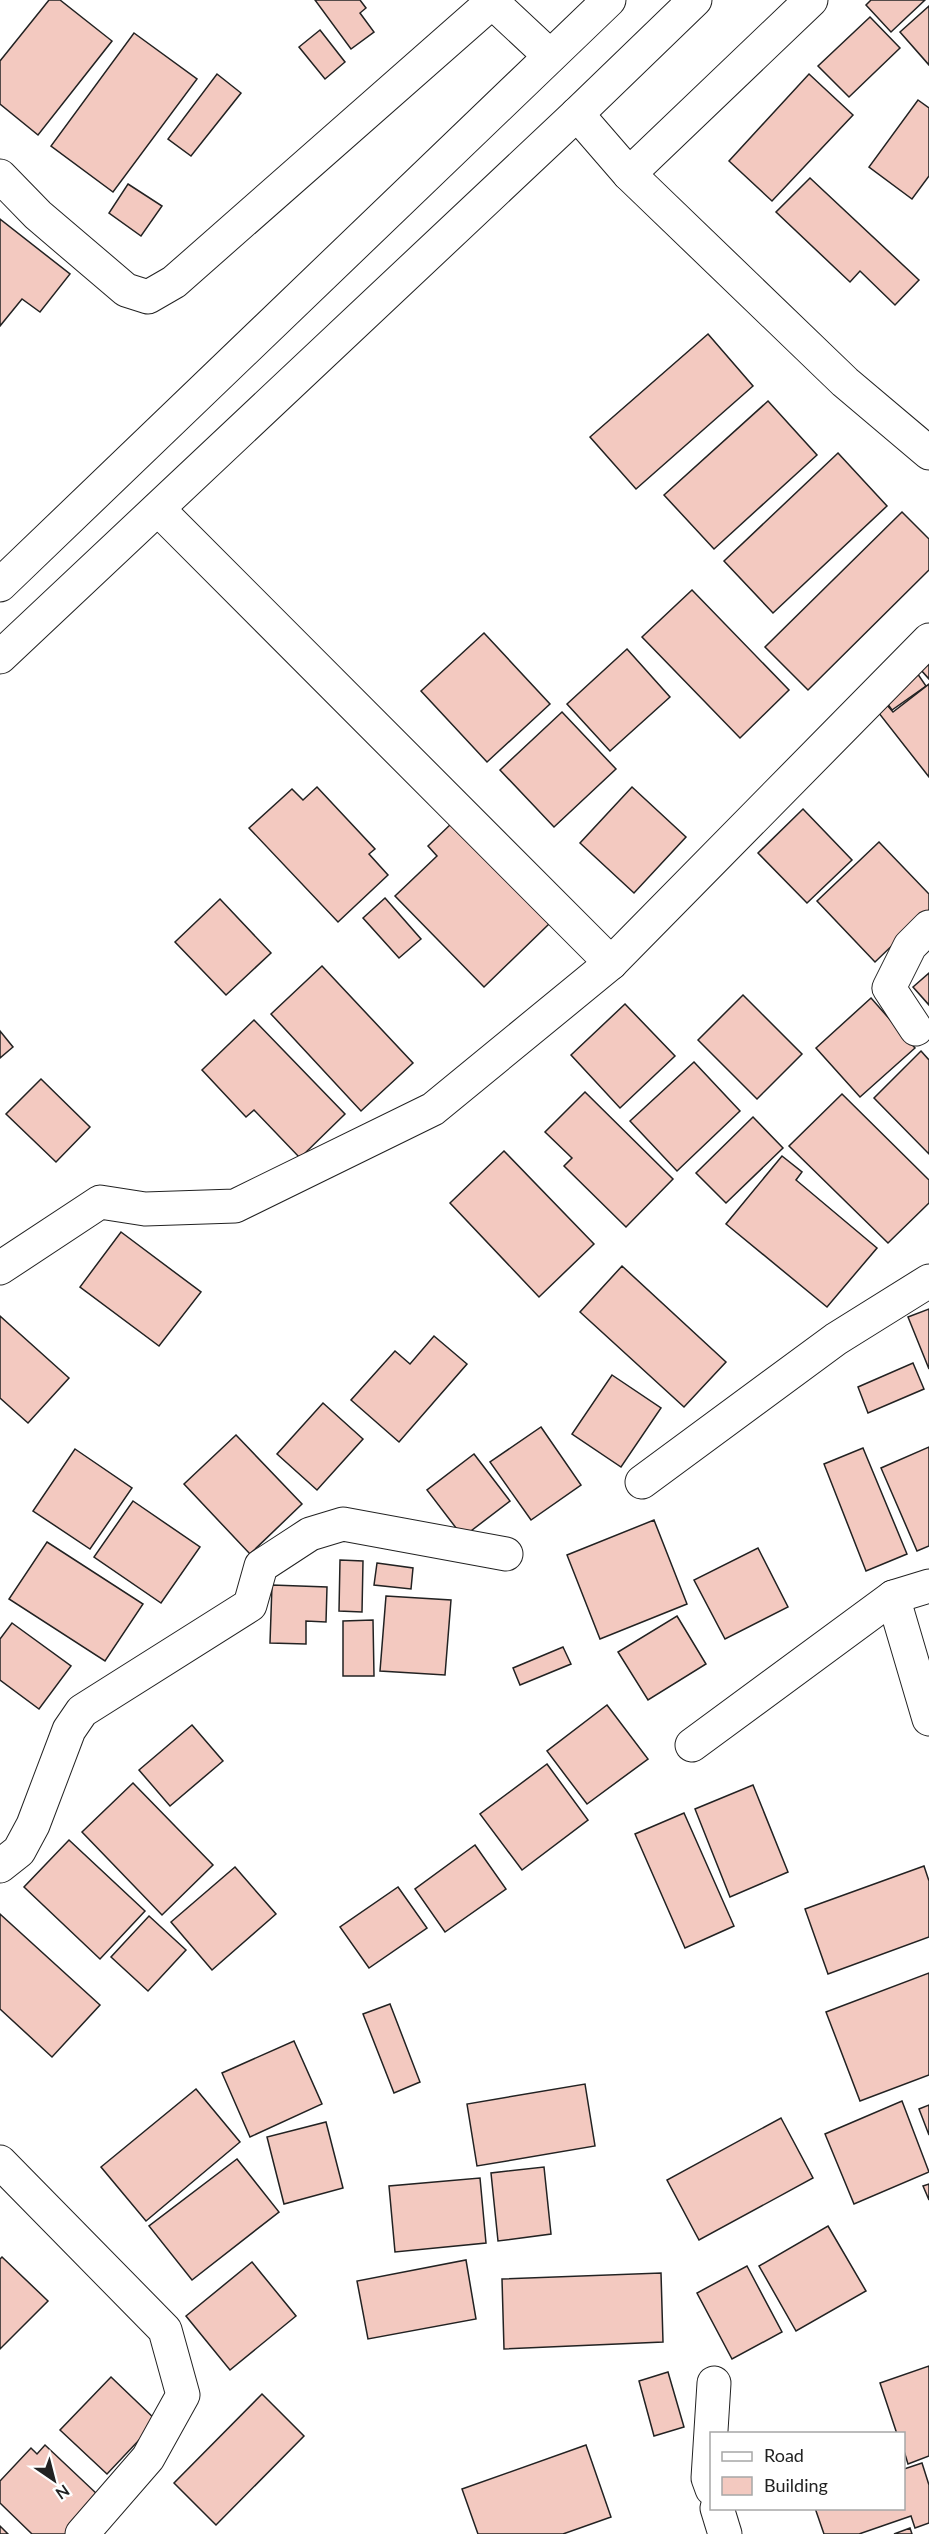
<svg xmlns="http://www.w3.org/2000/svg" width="929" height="2534" font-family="Lato,sans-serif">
  <rect width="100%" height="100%" fill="#fff"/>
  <g fill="#f3c9c0" stroke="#222" stroke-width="1.5">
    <path d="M49,0H60L112,41L38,135L0,104V61Z"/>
    <path d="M315,0H360L366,8L360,13L374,32L351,49Z"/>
    <path d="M871,0H925L891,32L866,5Z"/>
    <path d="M929,6V65L900,32Z"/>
    <path d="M870,17L900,48L849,97L818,66Z"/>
    <path d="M320,30L345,62L325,79L299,47Z"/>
    <path d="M134,33L197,79L113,192L51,146Z"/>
    <path d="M217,74L241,93L191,156L168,139Z"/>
    <path d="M809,74L853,115L772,201L729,161Z"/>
    <path d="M918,100L929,108V176L912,199L869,167Z"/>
    <path d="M810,178L919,280L895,305L860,271L850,282L776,212Z"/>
    <path d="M128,184L162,206L141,236L109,213Z"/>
    <path d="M0,219L70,274L40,312L22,299L0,326Z"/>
    <path d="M708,334L753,386L636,489L590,437Z"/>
    <path d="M768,401L817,455L714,549L664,495Z"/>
    <path d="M838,453L887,506L773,613L724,561Z"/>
    <path d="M902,512L929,539V570L808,690L765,647Z"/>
    <path d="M692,590L789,690L740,738L642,637Z"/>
    <path d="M484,633L550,704L487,762L421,691Z"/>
    <path d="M627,649L670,697L610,751L567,704Z"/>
    <path d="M929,664V679L921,670Z"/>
    <path d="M915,670L926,686L892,710L881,695Z"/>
    <path d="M929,684V777L878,712L887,705L893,712Z"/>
    <path d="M562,712L616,769L554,827L500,770Z"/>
    <path d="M317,787L375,849L369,854L388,875L338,922L249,828L292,789L303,800Z"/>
    <path d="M632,787L686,837L634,893L580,843Z"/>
    <path d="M803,809L852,860L807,903L758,853Z"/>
    <path d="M452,823L549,924L484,987L395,896L437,856L428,846Z"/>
    <path d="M879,842L929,894V910L875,962L817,901Z"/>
    <path d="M385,898L421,939L399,958L363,918Z"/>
    <path d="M220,899L271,953L226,995L175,942Z"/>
    <path d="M322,966L413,1063L361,1111L271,1014Z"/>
    <path d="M929,973V1005L913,987Z"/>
    <path d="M743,995L802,1054L757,1099L698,1040Z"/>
    <path d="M871,998L915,1048L860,1097L816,1048Z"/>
    <path d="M625,1004L675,1056L620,1108L571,1055Z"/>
    <path d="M254,1020L345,1114L300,1158L254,1110L246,1117L202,1070Z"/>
    <path d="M0,1031L13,1047L0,1058Z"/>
    <path d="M921,1051L929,1060V1154L874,1098Z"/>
    <path d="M694,1062L740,1111L677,1171L630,1121Z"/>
    <path d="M41,1079L90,1127L56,1162L6,1114Z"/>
    <path d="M585,1092L673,1179L626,1227L564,1166L572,1158L545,1132Z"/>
    <path d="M842,1094L929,1180V1203L888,1243L789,1146Z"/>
    <path d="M753,1117L783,1148L726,1203L696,1173Z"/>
    <path d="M504,1151L594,1244L539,1297L450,1203Z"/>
    <path d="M782,1156L802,1172L796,1180L877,1248L827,1307L726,1224Z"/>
    <path d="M121,1232L201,1292L159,1346L80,1287Z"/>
    <path d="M622,1266L726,1362L684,1407L580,1312Z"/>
    <path d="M929,1309V1369L908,1317Z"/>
    <path d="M0,1316L69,1378L28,1423L0,1398Z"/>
    <path d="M434,1336L467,1364L399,1442L351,1400L395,1351L410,1364Z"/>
    <path d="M913,1363L924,1389L868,1413L858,1387Z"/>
    <path d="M612,1375L661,1408L621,1467L572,1434Z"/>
    <path d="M323,1403L363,1439L317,1490L277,1454Z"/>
    <path d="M541,1427L581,1485L531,1520L490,1462Z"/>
    <path d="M236,1435L302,1504L250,1554L184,1484Z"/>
    <path d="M929,1447V1546L917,1551L881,1468Z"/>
    <path d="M863,1448L907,1554L866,1571L824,1464Z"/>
    <path d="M75,1449L132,1488L90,1549L33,1511Z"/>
    <path d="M474,1454L510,1501L463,1537L427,1490Z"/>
    <path d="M133,1501L200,1547L161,1603L94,1557Z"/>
    <path d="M654,1520L687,1604L600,1639L567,1555Z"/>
    <path d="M47,1542L143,1604L105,1661L9,1599Z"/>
    <path d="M758,1548L788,1607L725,1639L694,1580Z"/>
    <path d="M340,1560L363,1561L362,1612L339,1611Z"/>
    <path d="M377,1563L413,1568L411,1589L374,1585Z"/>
    <path d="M272,1585L327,1587L326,1622L306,1621V1644L270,1643Z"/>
    <path d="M386,1596L451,1600L445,1675L380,1671Z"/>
    <path d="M677,1616L706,1664L648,1700L618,1652Z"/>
    <path d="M373,1620L374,1676H343V1621Z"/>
    <path d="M12,1623L71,1666L39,1709L0,1680V1639Z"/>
    <path d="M563,1647L571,1664L520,1685L513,1668Z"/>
    <path d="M607,1705L648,1759L587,1804L547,1751Z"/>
    <path d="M192,1725L223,1761L170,1806L139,1770Z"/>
    <path d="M547,1764L588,1820L522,1870L480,1814Z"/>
    <path d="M133,1783L213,1865L162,1915L82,1832Z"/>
    <path d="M753,1785L788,1872L730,1897L695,1809Z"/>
    <path d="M684,1813L734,1926L685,1948L635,1834Z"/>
    <path d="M69,1840L145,1911L100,1959L24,1887Z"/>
    <path d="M475,1845L506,1889L445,1932L415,1889Z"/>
    <path d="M924,1866L929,1881V1937L828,1974L805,1909Z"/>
    <path d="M235,1867L276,1914L212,1970L171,1922Z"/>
    <path d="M398,1887L427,1928L369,1968L340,1927Z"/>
    <path d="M0,1914L100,2005L52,2057L0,2009Z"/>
    <path d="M149,1916L186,1950L148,1991L111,1957Z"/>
    <path d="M929,1973V2075L860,2101L826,2012Z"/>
    <path d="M390,2004L420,2082L394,2093L363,2014Z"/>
    <path d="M294,2041L322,2104L250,2137L222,2073Z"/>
    <path d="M585,2084L595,2146L477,2166L467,2104Z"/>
    <path d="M196,2089L240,2142L146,2221L101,2167Z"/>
    <path d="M902,2101L929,2172L854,2204L825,2134Z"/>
    <path d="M929,2105V2135L919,2109Z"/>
    <path d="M781,2118L813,2178L699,2240L667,2180Z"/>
    <path d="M326,2122L343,2188L284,2204L267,2137Z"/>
    <path d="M237,2159L279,2212L192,2280L149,2226Z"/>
    <path d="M544,2167L551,2234L498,2241L491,2173Z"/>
    <path d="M480,2178L486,2243L395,2252L389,2186Z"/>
    <path d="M929,2184V2200L923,2186Z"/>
    <path d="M828,2226L866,2291L796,2331L759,2266Z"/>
    <path d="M2,2257L48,2301L0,2349V2259Z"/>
    <path d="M466,2260L476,2319L368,2339L357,2281Z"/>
    <path d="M252,2262L296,2316L230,2370L186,2316Z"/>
    <path d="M747,2266L782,2332L732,2359L697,2293Z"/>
    <path d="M661,2273L663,2342L504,2349L502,2279Z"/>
    <path d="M929,2366V2456L908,2464L904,2451V2434H897L880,2383Z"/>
    <path d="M668,2372L684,2427L654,2436L639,2381Z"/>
    <path d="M111,2377L157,2421L107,2474L60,2430Z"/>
    <path d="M262,2394L304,2436L216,2525L174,2483Z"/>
    <path d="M45,2445L97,2494L71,2534H32L0,2503V2481L31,2448L37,2454Z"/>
    <path d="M586,2445L611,2517L563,2534H478L462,2489Z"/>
    <path d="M922,2463L929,2485V2523L915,2528L911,2516L859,2534H824L815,2508H904V2469Z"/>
    <path d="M0,2526L8,2534H0Z"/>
    <path d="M910,2528L912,2534H894Z"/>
  </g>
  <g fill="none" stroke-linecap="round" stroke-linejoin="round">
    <defs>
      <g id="minor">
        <path d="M490,0L550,56"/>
        <path d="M577,114L629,174L845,382L929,453"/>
        <path d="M629,174L811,0"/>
        <path d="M0,176L38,215L126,290L148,297L174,282L492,2"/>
        <path d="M158,509L611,963"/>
        <path d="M916,1029L889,988L910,946L929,927"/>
        <path d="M0,1268L100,1202L145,1209L235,1206L433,1109L611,963L929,640"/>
        <path d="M642,1482L836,1339L929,1281"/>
        <path d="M893,1597L929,1719"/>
        <path d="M692,1745L893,1597L929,1586"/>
        <path d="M0,1866L19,1851L33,1825L69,1730L82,1711L250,1605L261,1566L310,1534L343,1524L506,1554"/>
        <path d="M0,2162L165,2330L183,2395L148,2458L82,2534"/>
        <path d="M712,2489L708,2478L714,2383"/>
        <path d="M717,2508L725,2534"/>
      </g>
      <g id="trunk">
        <path d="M0,585L609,0"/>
        <path d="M0,657L577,114L695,0"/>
      </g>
    </defs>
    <use href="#minor" stroke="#222" stroke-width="35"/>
    <use href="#trunk" stroke="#222" stroke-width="35"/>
    <use href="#minor" stroke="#fff" stroke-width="33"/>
    <use href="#trunk" stroke="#fff" stroke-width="33"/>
  </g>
  <rect x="710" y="2432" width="195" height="78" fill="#ffffff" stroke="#a7a7a7" stroke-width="1.5"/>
  <rect x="722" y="2452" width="30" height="9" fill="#ffffff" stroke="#a7a7a7" stroke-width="1.5"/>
  <text x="764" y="2462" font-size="18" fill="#222222">Road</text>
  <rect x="722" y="2477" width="30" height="18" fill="#f3c9c0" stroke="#a7a7a7" stroke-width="1.5"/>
  <text x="764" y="2492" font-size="18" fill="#222222">Building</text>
  <g transform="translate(54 2480) rotate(145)" stroke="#ffffff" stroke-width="4.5" paint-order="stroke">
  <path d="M0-4.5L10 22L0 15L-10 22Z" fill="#222222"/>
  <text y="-9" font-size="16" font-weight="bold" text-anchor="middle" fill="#222222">N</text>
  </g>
</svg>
